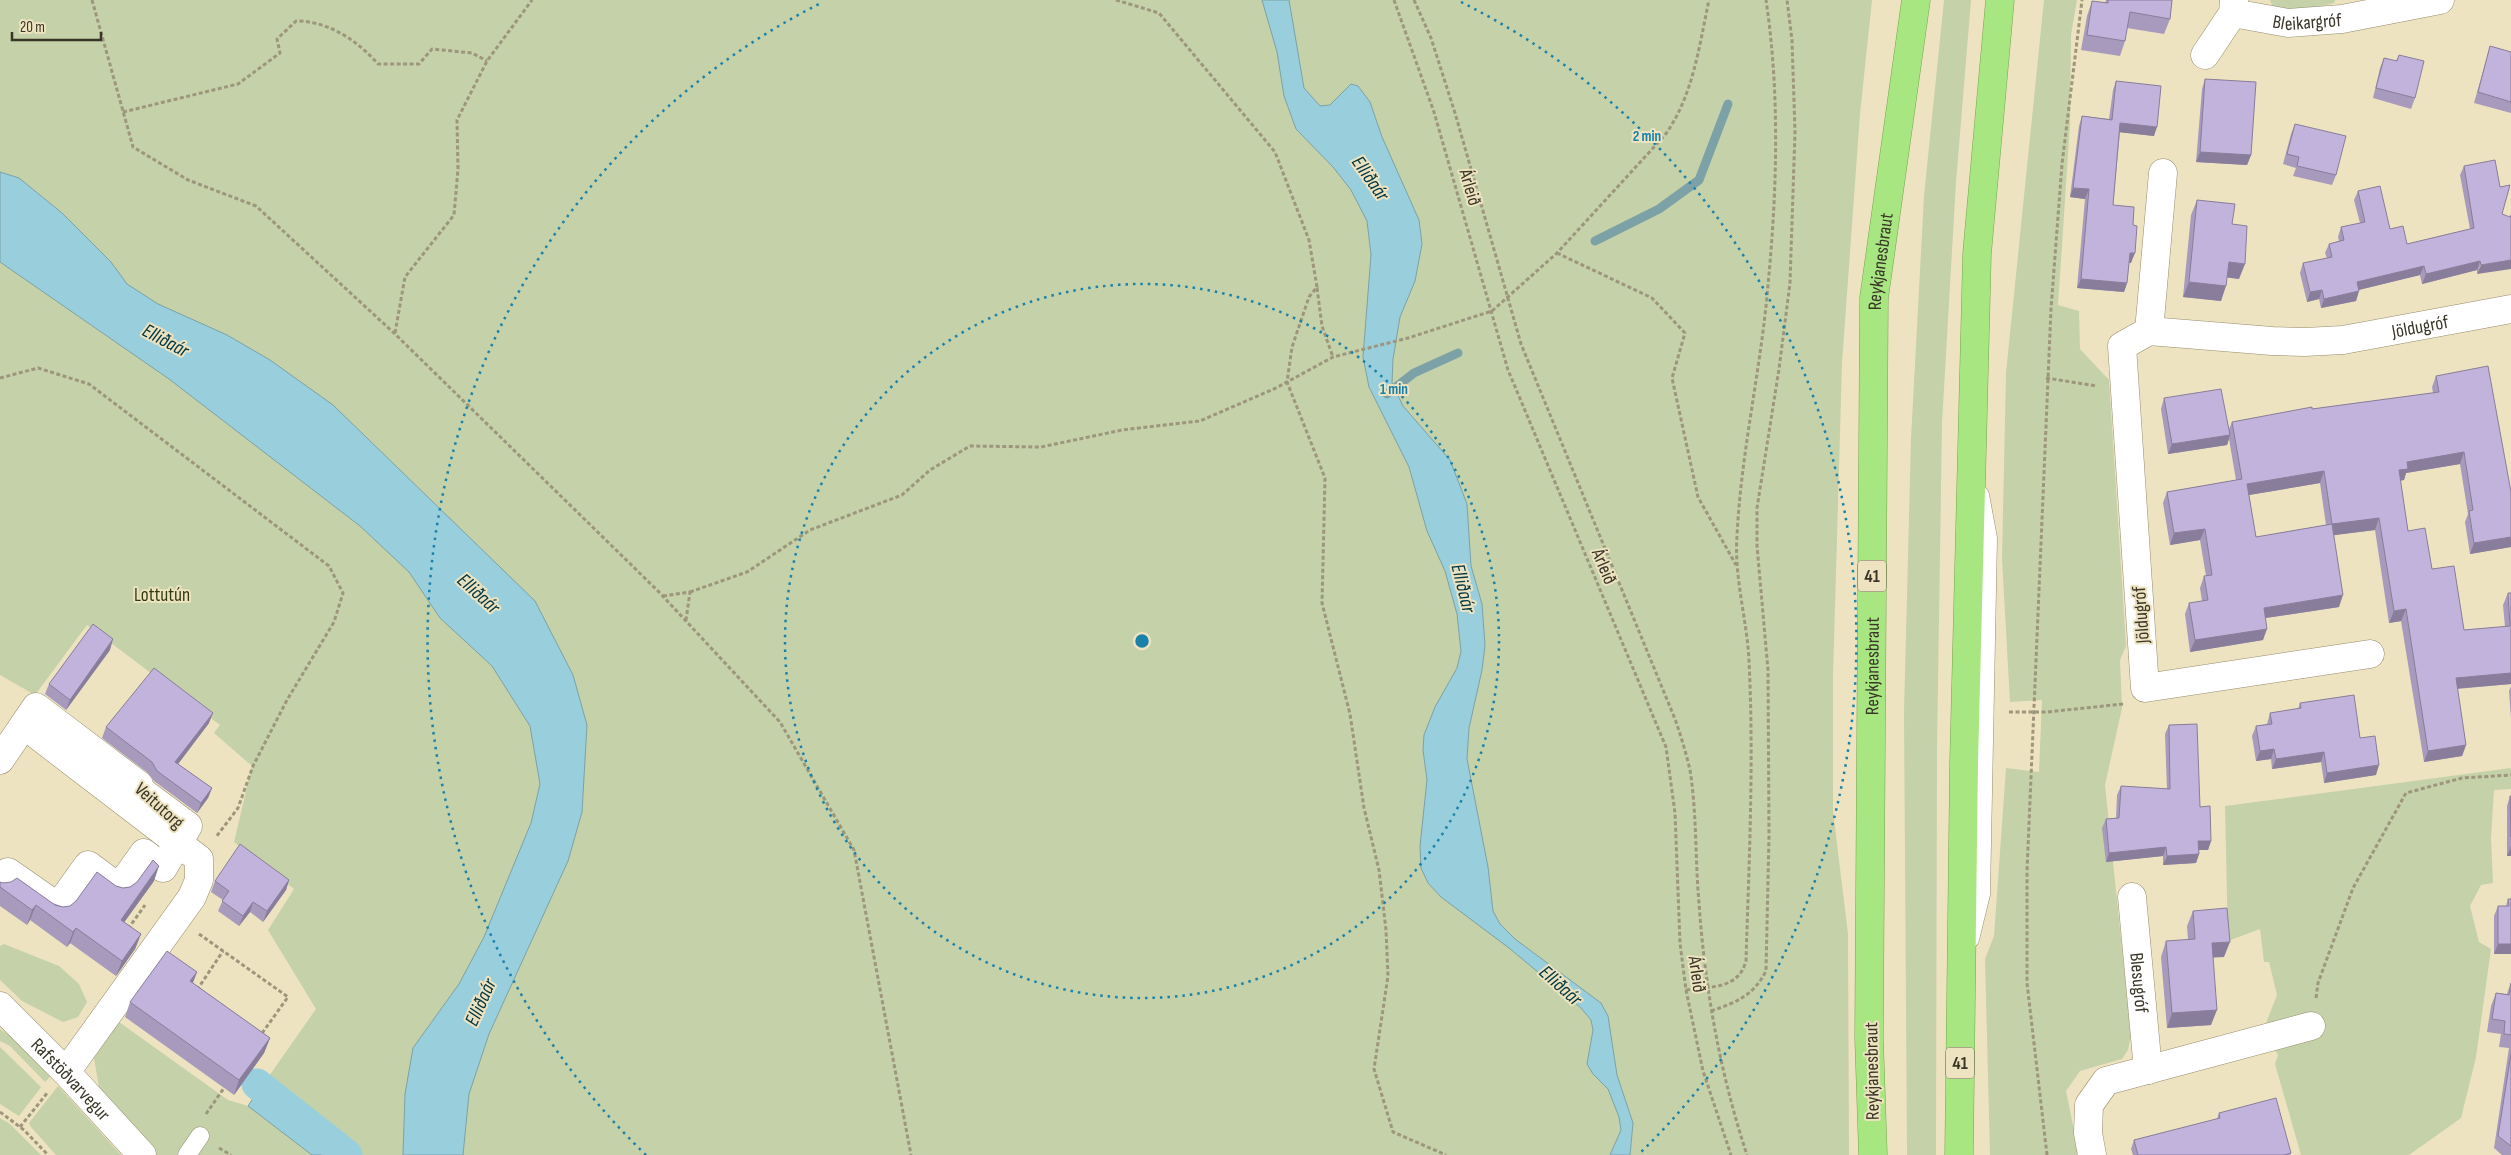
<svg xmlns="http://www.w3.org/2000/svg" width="2511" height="1155" font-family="'Sofia Sans Condensed',sans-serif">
  <rect width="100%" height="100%" fill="#eee3c0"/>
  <g fill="#c4d1a9">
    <path d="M0,0H1872L1860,114L1842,363L1833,677V811L1848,934L1849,1155H156L100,1093L94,1058L119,1022L228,1100L248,1106L316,1009L268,930L294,889L234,842L252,766L214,733L220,725L87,625L35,695L0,675Z"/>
    <path d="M1944,0H1971L1956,182L1942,423L1937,749L1936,1155H1907L1904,712L1911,439L1924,196Z"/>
    <path d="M2044,0H2077L2071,35L2070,125L2058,305L2079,311L2080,349L2109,380L2126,646L2120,660L2122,708L2105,785L2131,1035L2128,1050L2122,1059L2080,1071L2066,1091L2079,1155H1990L1985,959L1994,936L2006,768L2039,772L2042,700L2010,702L2002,559L2006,373Z"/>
    <path d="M2270,0H2335L2334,3L2296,12L2273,8Z"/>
    <path d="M2511,768V789L2494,790L2491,838L2493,883L2481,885L2470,906L2479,942L2491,949L2476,1057L2461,1118L2409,1155H2301L2275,1064L2278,1055L2263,1031L2277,995L2269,962H2264L2260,929L2228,941L2225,806Z"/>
    <path d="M4,944L59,966L79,984L87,1002L78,1017L63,1022L22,1001L0,980V946Z"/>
    <path d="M0,1029L16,1040L50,1077L45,1082L10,1046L0,1041Z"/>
    <path d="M0,1047L41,1087L19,1116L0,1104Z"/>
    <path d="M58,1086L121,1155H56L31,1127L29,1123Z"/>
    <path d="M0,1118L10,1124L41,1155H0Z"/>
  </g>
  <g fill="#99cfdd" stroke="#7ca1a6">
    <path d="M1262,0H1289L1304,88L1320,106L1330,105L1351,84L1358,86L1370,102L1382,137L1419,220L1422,244L1415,281L1400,317L1393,359L1392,383L1403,406L1450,460L1467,504L1471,566L1482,604L1485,645L1482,670L1469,728L1467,759L1488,867L1493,911L1500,924L1515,939L1601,1003L1608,1016L1617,1075L1633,1123L1630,1155H1610L1621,1130L1619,1117L1608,1089L1593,1074L1587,1064L1593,1030L1591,1020L1581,1008L1509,948L1441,897L1428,883L1421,868L1420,846L1427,780L1423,750L1424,735L1435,707L1457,668L1461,651L1457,614L1445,571L1427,531L1409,467L1369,387L1363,357L1371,255L1367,221L1351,190L1333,167L1296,129L1284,96L1277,52Z"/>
    <path d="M0,172L19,178L62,213L111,262L127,284L158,304L227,335L270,360L333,405L535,601L573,675L587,725L582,812L568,861L489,1034L469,1094L463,1155H403L405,1094L413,1048L459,984L484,937L531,823L540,784L530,726L492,666L440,618L409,572L360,526L169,379L0,262Z"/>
    <path d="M267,1077L360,1155H312L248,1106Z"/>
  </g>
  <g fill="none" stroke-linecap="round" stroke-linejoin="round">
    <g stroke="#7ca1a6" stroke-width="9">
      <path d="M1595,241L1659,209L1699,180L1728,104"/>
      <path d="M1387,394L1414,373L1458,353"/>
    </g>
    <path stroke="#99cfdd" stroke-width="31" d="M257,1084L347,1155"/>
    <defs>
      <g id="service">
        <path d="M1970,939L1981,894L1988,538L1980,495"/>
        <path d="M187,1155L200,1136"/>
      </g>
      <g id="pedestrian">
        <path d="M24,725L199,859V880L192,897L66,1072"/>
        <path d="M0,760L36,707L139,785L137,788L188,826L163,868L144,853L119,888L88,865L58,907L8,872L0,883"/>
      </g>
      <g id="minor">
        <path id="s1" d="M2233,13L2288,23L2342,19L2440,0"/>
        <path d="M2205,55L2233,13L2234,0"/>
        <path d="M2149,331L2163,173"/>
        <path id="s2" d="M2370,654L2145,688L2122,346L2149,331L2272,341L2305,342L2343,340L2511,309"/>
        <path id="s3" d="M2132,897L2148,1070"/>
        <path id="s4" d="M0,1006L66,1072L142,1155"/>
        <path d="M2092,1155L2088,1133L2089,1105L2106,1081L2311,1026"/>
      </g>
      <g id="trunk">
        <path id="s5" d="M1873,1155L1869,1038L1874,298L1916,0"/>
        <path d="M1959,1155L1964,762L1977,254L2000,0"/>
      </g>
    </defs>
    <use href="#service" stroke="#968c6c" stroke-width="19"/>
    <use href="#pedestrian" stroke="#968c6c" stroke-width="29"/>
    <use href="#minor" stroke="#968c6c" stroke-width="29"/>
    <use href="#trunk" stroke="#74a44e" stroke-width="29"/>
    <g stroke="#9d967c" stroke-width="3" stroke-dasharray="4 2.5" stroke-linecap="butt">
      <path d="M92,0L133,147L188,180L256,206L395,334L658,591L780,722L854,850L911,1155"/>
      <path d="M1116,0L1159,13L1275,152L1309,240L1317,287L1309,297L1292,347L1287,382L1325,478L1322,603L1350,714L1364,808L1379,870L1386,930L1388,976L1374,1069L1393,1132L1446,1155"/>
      <path d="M1394,0L1434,112L1508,370L1666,747L1675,813L1680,943L1686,990L1703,1071L1731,1155"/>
      <path d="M1414,0L1431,38L1455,113L1521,344L1675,719C1681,736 1686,753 1690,770C1697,814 1695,859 1699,903C1705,989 1720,1073 1747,1155"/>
      <path d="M123,112L238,84L280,53L277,39L296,21C328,21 357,40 378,64H419L432,49L472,53L487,61"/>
      <path d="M1557,253L1652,298L1685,333L1672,378L1698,497L1736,565"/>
      <path d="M1317,288L1322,326L1333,357"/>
      <path d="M395,333L405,277L454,215L458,169L457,120L487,61L532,0"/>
      <path d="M0,378L38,368L89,384L329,566L343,593L334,622L287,700L253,766L238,808L216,837"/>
      <path d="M2046,378L2097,386"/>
      <path d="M690,592L747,572L810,530L902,495L930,470L970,446L1041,447L1122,430L1200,421L1276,388L1333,357L1408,338L1492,311L1557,253L1665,135C1693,96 1699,47 1709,0"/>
      <path d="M663,596L690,592L686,620"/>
      <path d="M2009,712H2047L2123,704"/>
      <path d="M128,929L145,905"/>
      <path d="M199,934L288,997L260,1036"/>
      <path d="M197,990L223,951"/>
      <path d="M1686,990C1711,986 1738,990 1746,961C1749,862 1754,761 1749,661C1747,619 1734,578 1737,536C1741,452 1761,369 1768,285C1777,191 1780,94 1766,0"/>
      <path d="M2316,998L2318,983L2353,888L2406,793L2462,778L2511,775"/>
      <path d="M1711,1011C1737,1002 1753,996 1766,971L1769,835L1768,670L1757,546V508L1779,369L1790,283L1795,132L1792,40L1787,0"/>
      <path d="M0,1112L24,1130L48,1155"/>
      <path d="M206,1114L224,1088"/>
      <path d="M20,1127L48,1092"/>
      <path d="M219,1148L231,1155"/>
      <path d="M2047,1155L2027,983V871L2051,309L2062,164L2082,0"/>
    </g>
    <use href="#service" stroke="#fff" stroke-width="18"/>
    <use href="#pedestrian" stroke="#fff" stroke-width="28"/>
    <use href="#minor" stroke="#fff" stroke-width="28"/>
    <use href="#trunk" stroke="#a8e682" stroke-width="28"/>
  </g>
  <g fill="#a79abd" fill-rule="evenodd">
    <path d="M2106,0H2172L2170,19L2164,34L2127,28L2125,41L2120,56L2081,50L2087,16L2092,1L2105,3Z"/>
    <path d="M2490,46L2511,52V113L2474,103L2487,57Z"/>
    <path d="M2399,55L2415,98L2411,109L2373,98L2380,68L2384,58L2396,61Z"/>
    <path d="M2205,79L2251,155L2247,165L2196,162L2202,89Z"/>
    <path d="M2116,81L2154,136L2120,132L2113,205L2133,225L2131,263H2129L2127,283L2124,292L2077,288L2085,199L2070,197L2079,126L2082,116L2109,119L2113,90Z"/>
    <path d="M2295,124L2336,175L2332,185L2293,176L2296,168L2283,164L2291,134Z"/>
    <path d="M2464,166L2502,214L2477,274V270L2422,284L2420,275L2359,290L2356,301L2321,308L2319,299L2307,302L2300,273L2303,263L2327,258L2325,253L2329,244L2339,241L2338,237L2341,227L2360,223L2354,200L2358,191L2390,229L2407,244L2470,229L2460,175Z"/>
    <path d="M2197,200L2232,224L2239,279L2227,277L2221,301L2183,297L2191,215Z"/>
    <path d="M2436,376L2511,492V547L2470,554L2465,522L2468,514L2460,464L2406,473L2404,480L2400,481L2408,531L2432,569L2464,630L2505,627L2503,605L2508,593H2511V684L2457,689L2466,745L2462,756L2424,762L2401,621L2389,623L2375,530L2333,535L2339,607L2265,618L2263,640L2190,652L2185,614L2189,603L2202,601L2200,588L2204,576H2206L2200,540L2170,545L2163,503L2167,492L2236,480L2229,439L2227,445L2168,454L2161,409L2164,398L2229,429L2232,422L2312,409L2433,393L2432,387ZM2320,483L2326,525L2256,537L2249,495Z"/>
    <path d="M110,650L66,710L45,694L49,684Z"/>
    <path d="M2511,686V719L2509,691Z"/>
    <path d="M2300,703L2360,738L2376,775L2324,783L2321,762L2272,769L2271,759L2256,761L2252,736L2256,726L2267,724L2270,713L2298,709Z"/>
    <path d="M209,723L178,764L212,788L208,798L197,813L154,781L148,773L102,738L106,727Z"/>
    <path d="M2169,725L2200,807L2211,841L2208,850H2199V854L2196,863L2163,865V856L2106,862L2102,828L2106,819L2116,818L2117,795L2121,786L2167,789L2165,734Z"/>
    <path d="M2510,796H2511V856H2507V806Z"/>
    <path d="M289,880L286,890L263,922L250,912L239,926L218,911L223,900L211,892L215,881Z"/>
    <path d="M154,881L124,922L141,934L135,949L116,976L70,943L67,947L30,920L27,925L0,906V882L63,907L70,906L116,886L123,888L130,887Z"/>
    <path d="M2508,899L2511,954H2494V916L2498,906H2506Z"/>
    <path d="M2193,911L2224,957H2213L2211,1025L2167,1028L2161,957L2166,941L2188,940L2187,926Z"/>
    <path d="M197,972L193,983L270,1038L264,1053L234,1095L125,1017L130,1002Z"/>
    <path d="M2511,982V1155H2502L2494,1148L2509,1048L2499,1047L2501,1034L2487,1032L2491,1006L2496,993L2507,994Z"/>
    <path d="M2219,1113L2291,1153L2290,1155H2133L2131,1149L2134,1140L2217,1119Z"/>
  </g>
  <g fill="#887d9a">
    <path d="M2120,123L2157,127L2154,136L2117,132Z"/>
    <path d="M2200,152L2251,155L2247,165L2196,162Z"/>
    <path d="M2073,188L2089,189L2085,199L2070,197Z"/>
    <path d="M2130,253H2135L2131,263L2126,262Z"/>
    <path d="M2511,260V269L2477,274L2481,265Z"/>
    <path d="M2480,261L2477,270L2422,284L2426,274Z"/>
    <path d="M2229,262L2245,264L2239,279L2223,277Z"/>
    <path d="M2424,266L2420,275L2354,291L2357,282Z"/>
    <path d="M2081,279L2127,283L2124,292L2077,288Z"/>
    <path d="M2189,282L2226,286L2221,301L2183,297Z"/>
    <path d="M2322,290L2319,299L2307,302L2310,292Z"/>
    <path d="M2359,291L2356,301L2321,308L2324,299Z"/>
    <path d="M2230,435L2227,445L2168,454L2172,444Z"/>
    <path d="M2464,452L2460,464L2406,473L2404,480L2395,481L2399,470L2407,462Z"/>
    <path d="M2324,471L2320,483L2243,496L2247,484Z"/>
    <path d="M2379,518L2375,530L2328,536L2332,524Z"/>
    <path d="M2205,529L2200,540L2170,545L2174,533Z"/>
    <path d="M2511,537V547L2470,554L2474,543Z"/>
    <path d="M2343,595L2339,607L2259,619L2264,608Z"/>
    <path d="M2406,609L2401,621L2389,623L2394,611Z"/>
    <path d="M2267,629L2263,640L2190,652L2195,640Z"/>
    <path d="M113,639L110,650L66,710L70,700Z"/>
    <path d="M2511,673V684L2451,689L2456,678Z"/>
    <path d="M213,713L209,723L172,772L175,762Z"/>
    <path d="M2466,745L2462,756L2424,762L2428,751Z"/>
    <path d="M2274,749L2271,759L2256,761L2260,751Z"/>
    <path d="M2324,752L2321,762L2272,769L2276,759Z"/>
    <path d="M2379,765L2376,775L2324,783L2327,773Z"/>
    <path d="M212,788L208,798L197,813L201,803Z"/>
    <path d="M2198,841H2211L2208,850H2195Z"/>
    <path d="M2511,846V856H2507Z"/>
    <path d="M2166,847L2163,856L2106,862L2109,853Z"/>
    <path d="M2199,854L2196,863L2163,865L2167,856Z"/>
    <path d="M159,866L154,881L115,935L121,920Z"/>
    <path d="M289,880L286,890L263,922L267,911Z"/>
    <path d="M253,902L250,912L239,926L243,916Z"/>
    <path d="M36,905L30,920L27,925L32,910Z"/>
    <path d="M76,928L70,943L67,947L73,932Z"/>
    <path d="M141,934L135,949L116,976L122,961Z"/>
    <path d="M2230,942L2224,957L2206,958L2212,943Z"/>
    <path d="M2498,944H2511V954H2494Z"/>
    <path d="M197,972L191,987L190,981Z"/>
    <path d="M2217,1010L2211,1025L2167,1028L2172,1013Z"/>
    <path d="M270,1038L264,1053L234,1095L239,1080Z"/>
  </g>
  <g fill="#c2b3dc" stroke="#887d9a" fill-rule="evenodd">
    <path d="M2108,0H2172L2170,19L2130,12L2125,41L2087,35L2092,1L2108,3Z"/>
    <path d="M2490,46L2511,52V102L2478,92Z"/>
    <path d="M2399,55L2424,61L2415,98L2376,88L2384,58L2397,61Z"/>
    <path d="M2205,79L2256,82L2251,155L2200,152Z"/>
    <path d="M2116,81L2161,86L2157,127L2120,123L2113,205L2134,207L2133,225L2137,226L2135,253H2130L2127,283L2081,279L2089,189L2073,188L2082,116L2112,120Z"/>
    <path d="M2295,124L2346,136L2336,175L2297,166L2299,157L2287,154Z"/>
    <path d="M2495,160L2500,187L2510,185L2502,214L2510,217L2511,215V260L2481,265L2480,261L2426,274L2424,266L2357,282L2359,291L2324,299L2322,290L2310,292L2303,263L2332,257L2329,244L2344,240L2341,227L2365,222L2358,191L2380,186L2390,229L2403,226L2407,244L2474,228L2464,166Z"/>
    <path d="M2197,200L2235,204L2232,224L2247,226L2245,264L2229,262L2226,286L2189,282Z"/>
    <path d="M2488,366L2511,492V537L2474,543L2469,511L2473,510L2464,452L2407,462L2408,469L2399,470L2408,531L2425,528L2432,569L2454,566L2464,630L2510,626L2508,593H2511V673L2456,678L2466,745L2428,751L2406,609L2394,611L2379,518L2332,524L2343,595L2264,608L2267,629L2195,640L2189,603L2208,600L2204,576L2212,575L2205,529L2174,533L2167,492L2242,479L2232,422L2312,407V409L2439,392L2436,376ZM2324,471L2332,524L2256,537L2247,484Z"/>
    <path d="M2221,389L2230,435L2172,444L2164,398Z"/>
    <path d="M93,624L113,639L70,700L49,684Z"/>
    <path d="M154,668L213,713L175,762L212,788L201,803L157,771L152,762L106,727Z"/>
    <path d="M2354,695L2360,738L2375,736L2379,765L2327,773L2324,752L2276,759L2274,749L2260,751L2256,726L2272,724L2270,713L2301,708L2300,703Z"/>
    <path d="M2197,724L2200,807L2210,806L2211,841H2198L2199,854L2167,856L2166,847L2109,853L2106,819L2119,818L2121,786L2170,789L2169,725Z"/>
    <path d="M2510,796H2511V837Z"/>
    <path d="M240,844L289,880L267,911L253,902L243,916L222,901L229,891L215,881Z"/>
    <path d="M153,860L159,866L121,920L141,934L122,961L76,928L73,932L36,905L32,910L0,887V882L3,883L11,882L17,878L55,905L63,907L70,906L76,901L97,872L116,886L123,888L130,887L137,882Z"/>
    <path d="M2508,899H2511V944H2498V906H2509Z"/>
    <path d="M2227,908L2230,942L2212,943L2217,1010L2172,1013L2166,941L2195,939L2193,911Z"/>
    <path d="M167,951L197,972L190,981L270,1038L239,1080L130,1002Z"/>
    <path d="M2511,983V1035L2504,1034L2505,1021L2492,1019L2496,993L2509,995Z"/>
    <path d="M2511,1054V1146L2498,1136Z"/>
    <path d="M2276,1098L2291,1153L2284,1155H2138L2134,1140L2220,1118L2219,1113Z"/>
  </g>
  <g fill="none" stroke="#1981aa" stroke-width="2.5" stroke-dasharray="2.5 5">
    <circle cx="1142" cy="641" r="357"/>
    <path d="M646 1155A714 714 0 0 1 823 2M1461 2A714 714 0 0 1 1638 1155"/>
  </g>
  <g text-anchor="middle" stroke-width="4" stroke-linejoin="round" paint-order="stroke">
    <g fill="#eee3c0" stroke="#6f6955" stroke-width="1">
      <rect x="1858" y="560.5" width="28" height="31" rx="4"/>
      <rect x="1946" y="1047.5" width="28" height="31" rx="4"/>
    </g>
    <g font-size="18" font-weight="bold" fill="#393527">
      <text x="1872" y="582">41</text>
      <text x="1960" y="1069">41</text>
    </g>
    <g font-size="19" fill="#393527" stroke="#eee3c0">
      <text dy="7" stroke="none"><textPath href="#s1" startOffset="75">Bleikargróf</textPath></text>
      <text transform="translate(1471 187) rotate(74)" y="7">Árleið</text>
      <text dy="7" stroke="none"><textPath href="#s5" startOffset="894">Reykjanesbraut</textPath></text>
      <text dy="7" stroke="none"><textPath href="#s2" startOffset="874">Jöldugróf</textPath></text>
      <text transform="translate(1605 566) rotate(67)" y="7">Árleið</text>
      <text transform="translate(2140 615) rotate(-94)" y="7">Jöldugróf</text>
      <text dy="7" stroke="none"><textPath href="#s5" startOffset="489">Reykjanesbraut</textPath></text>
      <text transform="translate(160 805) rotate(42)" y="7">Veitutorg</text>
      <text transform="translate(1698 974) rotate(82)" y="7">Árleið</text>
      <text dy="7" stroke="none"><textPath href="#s3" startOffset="86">Blesugróf</textPath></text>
      <text transform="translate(1871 1071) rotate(-91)" y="7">Reykjanesbraut</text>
      <text dy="7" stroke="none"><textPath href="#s4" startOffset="102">Rafstöðvarvegur</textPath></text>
    </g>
    <g font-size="19" fill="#313c0c" stroke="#eee3c0">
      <text x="162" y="601">Lottutún</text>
    </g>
    <g font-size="20" font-style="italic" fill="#033741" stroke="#eee3c0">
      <text transform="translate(1371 178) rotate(55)" y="7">Elliðaár</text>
      <text transform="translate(166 340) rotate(28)" y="7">Elliðaár</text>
      <text transform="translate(1464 588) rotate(76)" y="7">Elliðaár</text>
      <text transform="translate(479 593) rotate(42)" y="7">Elliðaár</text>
      <text transform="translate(1561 985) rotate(42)" y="7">Elliðaár</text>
      <text transform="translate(480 1002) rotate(-66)" y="7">Elliðaár</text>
    </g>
  </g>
  <circle cx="1142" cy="641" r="8" fill="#1981aa" stroke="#eee3c0" stroke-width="2.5"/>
  <g font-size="15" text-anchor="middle" font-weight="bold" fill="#1981aa" stroke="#eee3c0" stroke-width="4" stroke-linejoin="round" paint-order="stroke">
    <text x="1647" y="141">2 min</text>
    <text x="1394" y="394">1 min</text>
  </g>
  <path d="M12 32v8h89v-8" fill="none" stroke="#393527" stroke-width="2.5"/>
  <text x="20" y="32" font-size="15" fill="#393527" stroke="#eee3c0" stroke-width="4" paint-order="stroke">20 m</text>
</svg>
